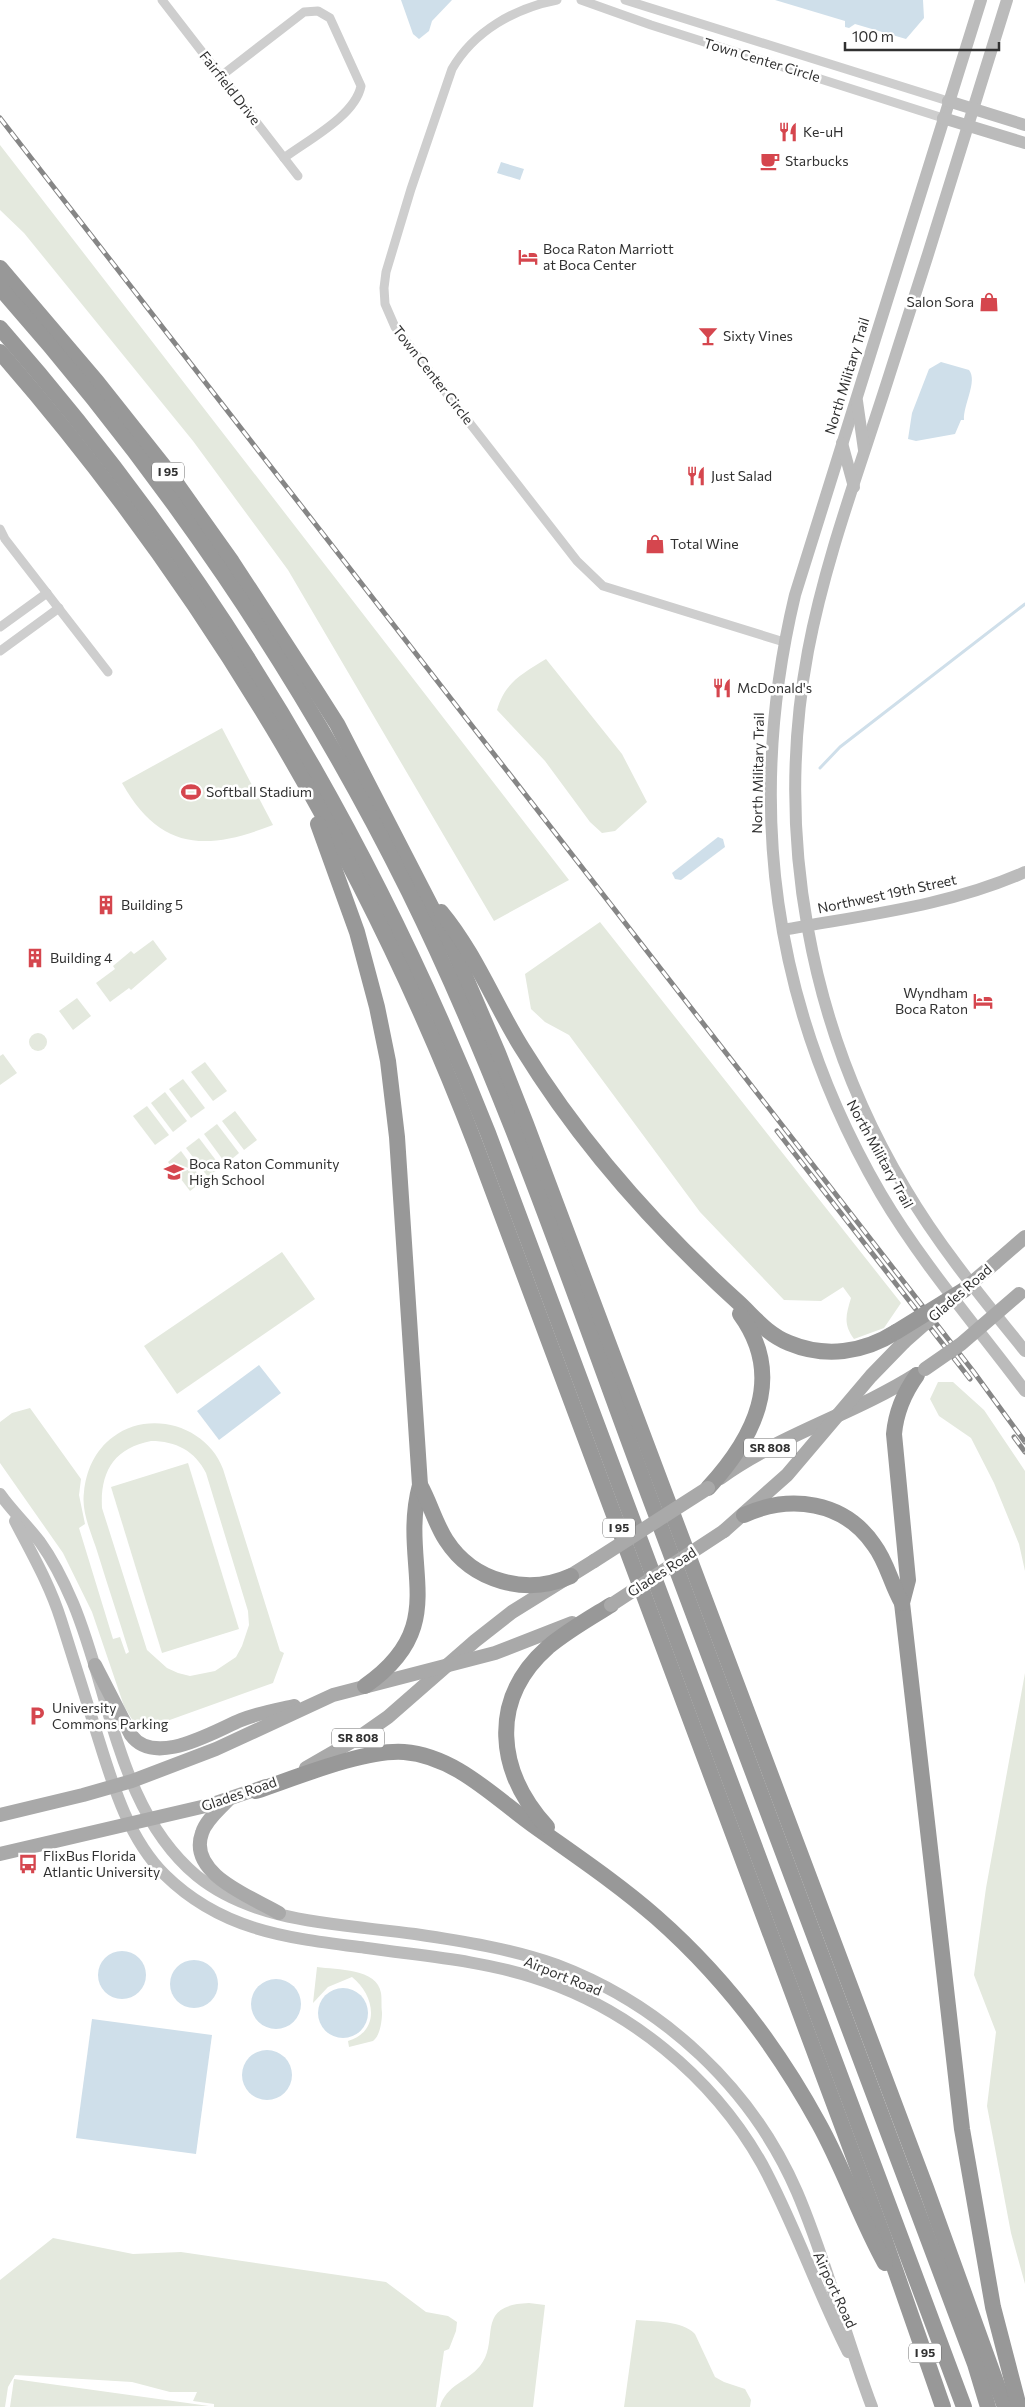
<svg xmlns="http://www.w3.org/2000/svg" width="1025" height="2407" font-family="Commissioner,sans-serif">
  <rect width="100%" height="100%" fill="#fff"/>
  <g fill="#e4e9de" fill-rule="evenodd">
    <path d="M0,145L569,880L494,921L288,570L193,441L24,233L0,210Z"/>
    <path d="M546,659L622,754L647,802L615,831L602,833L590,822L545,761L497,710C505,682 522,674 546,659Z"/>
    <path d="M222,728L273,825C206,851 160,851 122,783Z"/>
    <path d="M600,922L901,1303L884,1328L854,1339C843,1324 846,1315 851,1298L843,1287L821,1301L784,1300L700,1212L569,1035L545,1022L531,1009L525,974Z"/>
    <path d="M153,940L167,959L131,990L129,988L110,1002L96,983L115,969L113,966L131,951L134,954Z"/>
    <path d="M77,998L91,1016L73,1030L59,1011Z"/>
    <circle cx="38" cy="1042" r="9"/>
    <path d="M3,1054L17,1073L0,1085V1056Z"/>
    <path d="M205,1062L227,1091L213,1101L191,1072Z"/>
    <path d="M183,1079L205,1108L191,1118L169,1089Z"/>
    <path d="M165,1092L187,1121L173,1132L151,1103Z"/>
    <path d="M147,1106L169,1135L155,1145L133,1116Z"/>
    <path d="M235,1111L257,1140L244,1150L222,1121Z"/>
    <path d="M217,1124L239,1153L226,1164L204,1134Z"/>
    <path d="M199,1138L221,1167L208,1177L186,1148Z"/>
    <path d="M181,1151L203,1181L190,1191L168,1162Z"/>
    <path d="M282,1252L315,1299L177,1394L144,1346Z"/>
    <path d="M938,1382H953L984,1410L1025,1471V1571L1019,1544L994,1483L971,1438L939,1416L930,1399Z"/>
    <path d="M30,1408L81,1479L79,1495L85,1524L79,1528L113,1639L120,1637L126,1654L129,1652C119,1619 108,1587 98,1554C92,1534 81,1513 84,1492C86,1471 95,1450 113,1437C150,1409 207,1426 223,1469L280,1651L284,1653L273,1683L139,1731L124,1706L92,1612L63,1553L0,1463V1422L12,1413ZM151,1441C176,1441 195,1451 206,1473L248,1611L249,1625L242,1646L236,1657L215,1671L190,1676L178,1673L167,1668L147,1650L102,1508C100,1472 114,1448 151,1441Z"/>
    <path d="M188,1463L239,1629L162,1653L111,1487Z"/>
    <path d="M1025,1673V2284L1011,2233L987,2106L996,2032L974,1975L986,1888Z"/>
    <path d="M317,1967C337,1970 377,1968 381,1993C382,1999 381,2006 382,2013C382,2021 380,2036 373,2041L349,2047L348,2041C381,2031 375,1995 352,1977L328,1987L313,2003Z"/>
    <path d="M53,2238L133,2254L181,2252L386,2282L426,2312L448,2316L457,2322L456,2331L449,2349L444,2351L436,2407H214V2404L193,2401L197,2392H170L132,2382L15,2375L8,2387L5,2407H0V2280Z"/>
    <path d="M529,2303L545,2305L533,2407H440C446,2385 467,2382 480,2366C501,2340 473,2305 529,2303Z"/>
    <path d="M636,2320C654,2322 682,2320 695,2334L715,2377L724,2382L745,2389L751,2400L750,2407H624Z"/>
    <path d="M14,2379L209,2406L10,2407Z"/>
  </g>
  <g fill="#cfdfea">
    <path d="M401,0H452L432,21L429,31L419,39L413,34Z"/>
    <path d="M775,0H923L924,18L906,39L855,24L849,28L845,27V21Z"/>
    <path d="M501,162L524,169L520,180L497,173Z"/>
    <path d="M941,362L969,370C978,381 963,405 964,420H961L955,434L916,441L908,439L912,413L929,369Z"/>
    <path d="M718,837L723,839L725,847L681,880L675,879L672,873Z"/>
    <path d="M259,1365L281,1393L219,1440L197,1411Z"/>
    <circle cx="122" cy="1975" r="24"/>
    <circle cx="194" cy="1984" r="24"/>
    <circle cx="276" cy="2004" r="25"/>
    <circle cx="343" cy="2013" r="25"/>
    <path d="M92,2019L212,2035L196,2154L76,2138Z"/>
    <circle cx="267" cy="2075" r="25"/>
  </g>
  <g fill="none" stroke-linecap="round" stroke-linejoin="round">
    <path stroke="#cfdfea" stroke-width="3" d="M820,768L840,747L1025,604"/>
    <g stroke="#cecece" stroke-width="9">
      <path d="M162,0L298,176"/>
      <path d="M557,0C515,8 474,31 452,69L411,189L386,272L384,288L385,304L395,327L577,561L603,586L784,642"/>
      <path d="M581,0L651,25L943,118"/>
      <path d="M625,0L948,101"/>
      <path d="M221,76L304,12L318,11L330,18L361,86C355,116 308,140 284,158"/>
      <path d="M0,529L5,539L108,672"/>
      <path d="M0,627L47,593"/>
      <path d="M0,651L59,608"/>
    </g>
    <g stroke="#bbb" stroke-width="12">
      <path d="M981,0L795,595C745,805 772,1007 881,1194C921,1262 977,1327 1025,1391"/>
      <path d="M1007,0C969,125 930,249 890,373C861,465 826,556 808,651C774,834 809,1028 905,1188C939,1246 983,1299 1025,1351"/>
      <path d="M948,101L1025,125"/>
      <path d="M943,118L1025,143"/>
      <path d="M857,401L864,450"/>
      <path d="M842,443L854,487"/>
      <path d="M783,930C864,915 949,906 1025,872"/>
      <path d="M0,1494C12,1511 27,1525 40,1542C53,1560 64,1582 73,1603C111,1693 117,1809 197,1876C256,1924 343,1924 415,1934C462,1941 512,1949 557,1965C663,2005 752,2088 797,2192C827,2262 845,2336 872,2407"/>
      <path d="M15,1521C32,1554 50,1585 61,1620C73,1657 84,1694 96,1731C112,1782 127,1837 165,1875C223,1932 290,1938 367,1948C422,1956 479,1960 532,1977C628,2007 713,2077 762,2164C795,2225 817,2291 848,2352"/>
    </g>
    <g stroke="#a9a9a9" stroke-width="14">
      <path d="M995,1263L1025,1237"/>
      <path d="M720,1478C781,1434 854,1414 917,1374"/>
      <path d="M724,1531L787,1475L871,1376L904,1342"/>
      <path d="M95,1665L131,1735C155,1768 214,1731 241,1720C258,1713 276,1710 294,1706"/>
      <path d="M306,1768L358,1738L388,1717L475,1641L512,1612L594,1561"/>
      <path d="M228,1800C219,1810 206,1820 202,1833C187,1874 252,1897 279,1913"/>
      <path d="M0,1815L83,1795L132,1781L216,1749L333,1695L495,1653L572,1623"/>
      <path d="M0,1854L210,1805L266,1786"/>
    </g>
    <g stroke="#989898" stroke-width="16">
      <path d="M0,268L97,382L166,469L232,562L316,691L337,724L455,953L498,1053L526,1124L926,2188L1005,2407"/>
      <path d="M0,288C161,469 301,674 409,892C508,1093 578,1307 657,1517C763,1799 869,2081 975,2364L988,2407"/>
      <path d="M0,328C209,566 372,838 488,1133L964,2407"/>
      <path d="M0,352C204,586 365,856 476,1146L883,2235L943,2407"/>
      <path d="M318,824L357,932L377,1007L388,1061L397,1137L420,1485C398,1567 454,1624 365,1686"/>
      <path d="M441,912C475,953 494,1003 522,1048C581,1144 655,1227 739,1303C755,1318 767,1334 789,1343C825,1358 863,1353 896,1332"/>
      <path d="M917,1375C904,1393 896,1412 894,1434L908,1580L902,1603L962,2129L993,2307L1019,2407"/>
      <path d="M420,1485C430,1503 435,1523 446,1540C473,1582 527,1596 571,1576"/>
      <path d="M708,1488C754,1438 786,1377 740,1314"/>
      <path d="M744,1515C790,1494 844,1501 874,1545C887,1562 891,1584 902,1603"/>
      <path d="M256,1791C295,1778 365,1749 404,1752C455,1756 494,1797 533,1825C575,1855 617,1883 656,1917C722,1975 777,2047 819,2124C844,2169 860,2218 885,2263"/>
      <path d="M547,1827C497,1772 488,1700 548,1647C567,1631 590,1618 611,1605"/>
    </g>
    <defs>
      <g id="rail">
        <path d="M0,118L973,1371L1025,1442"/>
        <path d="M777,1131L970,1379"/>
        <path d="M1014,1437L1025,1452"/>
      </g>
    </defs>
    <use href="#rail" stroke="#868686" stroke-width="5"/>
    <use href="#rail" stroke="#fff" stroke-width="3" stroke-dasharray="9" stroke-linecap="butt"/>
    <g stroke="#a9a9a9" stroke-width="14">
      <path d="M955,1297L995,1263"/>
      <path d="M904,1342L937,1313"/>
      <path d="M925,1369L961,1344L1019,1294"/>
      <path d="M594,1561L708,1488"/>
      <path d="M611,1605L724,1531"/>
    </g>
    <path stroke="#989898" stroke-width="16" d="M896,1332L964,1290"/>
  </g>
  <defs>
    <symbol id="restaurant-bare" viewBox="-9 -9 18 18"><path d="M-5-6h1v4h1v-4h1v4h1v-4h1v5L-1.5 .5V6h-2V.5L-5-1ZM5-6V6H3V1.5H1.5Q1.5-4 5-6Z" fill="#d5464e" stroke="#fff" stroke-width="2.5" paint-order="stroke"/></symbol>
    <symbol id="cafe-bare" viewBox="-9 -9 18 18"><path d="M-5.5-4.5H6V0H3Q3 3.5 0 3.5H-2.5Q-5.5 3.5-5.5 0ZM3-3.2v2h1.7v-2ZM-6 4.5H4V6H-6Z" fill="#d5464e" stroke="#fff" stroke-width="2.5" paint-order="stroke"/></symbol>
    <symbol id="hotel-bare" viewBox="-9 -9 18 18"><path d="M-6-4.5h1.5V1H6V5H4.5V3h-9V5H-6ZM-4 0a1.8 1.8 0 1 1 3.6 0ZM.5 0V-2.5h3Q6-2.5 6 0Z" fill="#d5464e" stroke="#fff" stroke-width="2.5" paint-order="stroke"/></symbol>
    <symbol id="shop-bare" viewBox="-9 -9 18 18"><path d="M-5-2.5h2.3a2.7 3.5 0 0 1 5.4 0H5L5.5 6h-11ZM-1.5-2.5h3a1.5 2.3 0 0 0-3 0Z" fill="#d5464e" stroke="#fff" stroke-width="2.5" paint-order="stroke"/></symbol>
    <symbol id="bar-bare" viewBox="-9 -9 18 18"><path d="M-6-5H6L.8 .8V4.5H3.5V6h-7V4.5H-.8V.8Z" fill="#d5464e" stroke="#fff" stroke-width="2.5" paint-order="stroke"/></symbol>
    <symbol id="stadium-bare" viewBox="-9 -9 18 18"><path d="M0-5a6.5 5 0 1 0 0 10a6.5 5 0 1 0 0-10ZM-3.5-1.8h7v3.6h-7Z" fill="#d5464e" stroke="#fff" stroke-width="2.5" paint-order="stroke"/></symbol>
    <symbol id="building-bare" viewBox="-9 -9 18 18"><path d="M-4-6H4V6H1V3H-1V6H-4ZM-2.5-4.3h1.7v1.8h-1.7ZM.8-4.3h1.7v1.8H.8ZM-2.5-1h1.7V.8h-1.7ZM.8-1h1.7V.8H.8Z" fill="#d5464e" stroke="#fff" stroke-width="2.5" paint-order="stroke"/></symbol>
    <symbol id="school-bare" viewBox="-9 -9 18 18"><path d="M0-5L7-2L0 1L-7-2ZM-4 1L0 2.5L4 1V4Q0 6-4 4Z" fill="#d5464e" stroke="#fff" stroke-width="2.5" paint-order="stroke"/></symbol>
    <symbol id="parking-bare" viewBox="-9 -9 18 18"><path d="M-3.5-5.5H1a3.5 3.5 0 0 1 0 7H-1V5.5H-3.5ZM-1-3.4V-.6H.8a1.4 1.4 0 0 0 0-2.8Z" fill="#d5464e" stroke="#fff" stroke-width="2.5" paint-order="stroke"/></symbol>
    <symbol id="bus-bare" viewBox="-9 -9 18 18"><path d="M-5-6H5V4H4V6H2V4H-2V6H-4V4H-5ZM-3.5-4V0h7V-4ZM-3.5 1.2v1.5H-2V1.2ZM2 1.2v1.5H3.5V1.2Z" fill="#d5464e" stroke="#fff" stroke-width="2.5" paint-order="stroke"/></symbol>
  </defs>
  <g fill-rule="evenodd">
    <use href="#restaurant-bare" x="774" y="118" width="28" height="28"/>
    <use href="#cafe-bare" x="756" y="147" width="28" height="28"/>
    <use href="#hotel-bare" x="514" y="243" width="28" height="28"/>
    <use href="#shop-bare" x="975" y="288" width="28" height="28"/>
    <use href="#bar-bare" x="694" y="322" width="28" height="28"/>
    <use href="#restaurant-bare" x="682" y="462" width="28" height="28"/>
    <use href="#shop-bare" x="641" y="530" width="28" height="28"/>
    <use href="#restaurant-bare" x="708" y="674" width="28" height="28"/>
    <use href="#stadium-bare" x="177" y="778" width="28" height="28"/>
    <use href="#building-bare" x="92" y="891" width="28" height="28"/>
    <use href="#building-bare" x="21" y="944" width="28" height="28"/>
    <use href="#hotel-bare" x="969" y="987" width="28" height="28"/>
    <use href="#school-bare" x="160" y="1158" width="28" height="28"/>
    <use href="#parking-bare" x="23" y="1702" width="28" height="28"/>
    <use href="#bus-bare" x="14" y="1850" width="28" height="28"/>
  </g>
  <g text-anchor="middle" stroke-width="5" stroke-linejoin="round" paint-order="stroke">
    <g fill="#fff" stroke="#6f6f6f" stroke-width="1">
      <rect x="152" y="462.5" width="32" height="19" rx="4"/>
      <rect x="744" y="1438.5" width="52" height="19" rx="4"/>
      <rect x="603" y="1518.5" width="32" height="19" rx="4"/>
      <rect x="332" y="1728.5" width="52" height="19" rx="4"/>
      <rect x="909" y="2343.5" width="32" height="19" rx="4"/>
    </g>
    <g font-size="12" font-weight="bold" fill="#313131">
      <text x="168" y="476">I 95</text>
      <text x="770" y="1452">SR 808</text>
      <text x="619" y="1532">I 95</text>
      <text x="358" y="1742">SR 808</text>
      <text x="925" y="2357">I 95</text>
    </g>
    <g font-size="14" fill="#313131" stroke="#fff">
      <text transform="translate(762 60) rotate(17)" y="5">Town Center Circle</text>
      <text transform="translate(230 88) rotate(52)" y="5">Fairfield Drive</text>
      <text transform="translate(433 375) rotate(52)" y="5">Town Center Circle</text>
      <text transform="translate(847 376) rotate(-73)" y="5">North Military Trail</text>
      <text transform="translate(758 773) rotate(-89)" y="5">North Military Trail</text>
      <text transform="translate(887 894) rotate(-12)" y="5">Northwest 19th Street</text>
      <text transform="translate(880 1154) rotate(61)" y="5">North Military Trail</text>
      <text transform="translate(960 1293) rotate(-41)" y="5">Glades Road</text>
      <text transform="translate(662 1572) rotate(-33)" y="5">Glades Road</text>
      <text transform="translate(239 1794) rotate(-19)" y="5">Glades Road</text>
      <text transform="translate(563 1976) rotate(22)" y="5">Airport Road</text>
      <text transform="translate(835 2290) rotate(65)" y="5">Airport Road</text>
    </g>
    <g font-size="14" fill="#313131" stroke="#fff" text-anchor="start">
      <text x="803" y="137">Ke-uH</text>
      <text x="785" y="166">Starbucks</text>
      <text x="543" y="254">Boca Raton Marriott<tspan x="543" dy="16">at Boca Center</tspan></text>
      <text x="974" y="307" text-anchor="end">Salon Sora</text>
      <text x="723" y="341">Sixty Vines</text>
      <text x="711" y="481">Just Salad</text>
      <text x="670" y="549">Total Wine</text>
      <text x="737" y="693">McDonald's</text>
      <text x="206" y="797">Softball Stadium</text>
      <text x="121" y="910">Building 5</text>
      <text x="50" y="963">Building 4</text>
      <text x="968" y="998" text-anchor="end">Wyndham<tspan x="968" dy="16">Boca Raton</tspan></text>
      <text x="189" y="1169">Boca Raton Community<tspan x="189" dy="16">High School</tspan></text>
      <text x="52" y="1713">University<tspan x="52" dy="16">Commons Parking</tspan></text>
      <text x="43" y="1861">FlixBus Florida<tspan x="43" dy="16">Atlantic University</tspan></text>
    </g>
  </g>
  <path d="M845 42v8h154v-8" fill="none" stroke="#313131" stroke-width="2.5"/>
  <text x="852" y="42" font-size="15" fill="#313131" stroke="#ffffff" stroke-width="4" paint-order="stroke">100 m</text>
</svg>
